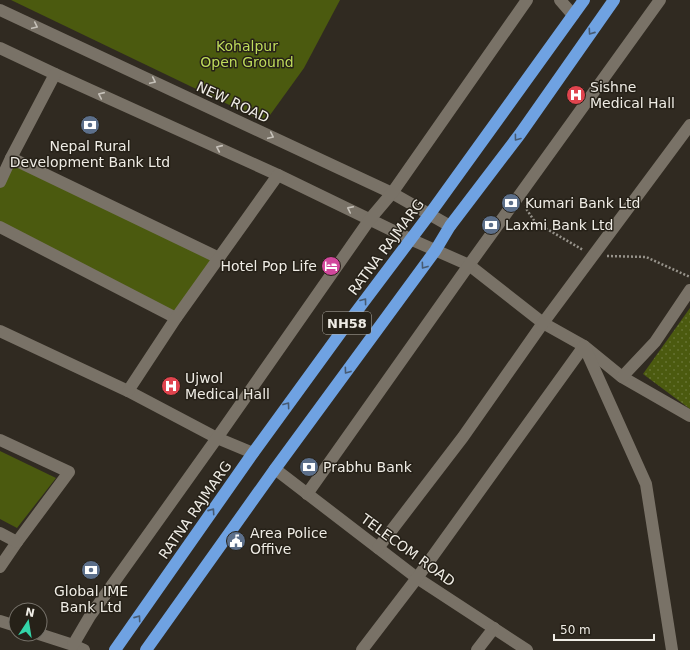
<svg xmlns="http://www.w3.org/2000/svg" width="690" height="650" font-family="'DejaVu Sans',sans-serif">
  <defs>
    <pattern id="grass-dots" width="8" height="8" patternUnits="userSpaceOnUse"><rect width="8" height="8" fill="#4b5a0f"/><path d="M2 2h.1M6 6h.1" fill="none" stroke="#657232" stroke-width="1.8" stroke-linecap="round"/></pattern>
  </defs>
  <rect width="100%" height="100%" fill="#302a21"/>
  <path fill="url(#grass-dots)" d="M690,308V409L643,374Z"/>
  <g fill="#4b5a0f">
    <path d="M11,0H340L304,68L265,122Z"/>
    <path d="M11,158L219,258L176,318L0,227V182Z"/>
    <path d="M0,451L56,478L17,528L0,519Z"/>
  </g>
  <g fill="none" stroke-linecap="round" stroke-linejoin="round">
    <g stroke="#96928a" stroke-width="2.5" stroke-dasharray="2 2" stroke-linecap="butt">
      <path d="M526,205L527,210L535,222L583,250"/>
      <path d="M607,256L646,257L690,277"/>
    </g>
    <g stroke="#797267" stroke-width="12">
      <path d="M560,0L573,15"/>
      <path d="M0,10L392,193L450,226"/>
      <path d="M0,48L55,74L278,175L410,239L469,265L543,323L584,346L622,377L690,416"/>
      <path d="M11,158L219,258"/>
      <path d="M0,182L11,158L55,74"/>
      <path d="M0,227L176,318"/>
      <path d="M0,331L128,391L217,438L253,453"/>
      <path d="M622,377L655,342L690,290"/>
      <path d="M128,391L176,318L278,175"/>
      <path d="M0,440L69,472L17,542L0,567"/>
      <path d="M275,469L417,578L527,650"/>
      <path d="M307,494L469,265L660,0"/>
      <path d="M0,533L17,542"/>
      <path d="M378,548L463,437L543,323L690,125"/>
      <path d="M0,621L16,626"/>
      <path d="M39,634L73,645L84,650"/>
      <path d="M73,645L90,616L217,438L370,219L392,193L527,0"/>
      <path d="M362,650L417,578L584,346L646,484L672,650"/>
      <path d="M477,650L494,628"/>
    </g>
    <g stroke="#6fa2e2" stroke-width="12">
      <path d="M115,650L253,453L344,328L429,215L584,0"/>
      <path d="M146,650L275,469L435,251L450,226L520,134L614,0"/>
    </g>
  </g>
  <defs><path id="oneway-chevron" d="M-2-3.5L2.5 0L-2 3.5" fill="none" stroke-width="1.6" stroke-linecap="round" stroke-linejoin="round"/></defs>
  <g stroke="#c6c1b9">
    <use href="#oneway-chevron" transform="translate(35 26) rotate(25)"/>
    <use href="#oneway-chevron" transform="translate(153 81) rotate(25)"/>
    <use href="#oneway-chevron" transform="translate(101 95) rotate(-156)"/>
    <use href="#oneway-chevron" transform="translate(271 136) rotate(25)"/>
    <use href="#oneway-chevron" transform="translate(219 148) rotate(-156)"/>
    <use href="#oneway-chevron" transform="translate(350 209) rotate(-154)"/>
  </g>
  <g stroke="#475b73">
    <use href="#oneway-chevron" transform="translate(591 32) rotate(125)"/>
    <use href="#oneway-chevron" transform="translate(517 138) rotate(127)"/>
    <use href="#oneway-chevron" transform="translate(424 266) rotate(126)"/>
    <use href="#oneway-chevron" transform="translate(364 301) rotate(-53)"/>
    <use href="#oneway-chevron" transform="translate(347 371) rotate(126)"/>
    <use href="#oneway-chevron" transform="translate(287 405) rotate(-54)"/>
    <use href="#oneway-chevron" transform="translate(212 511) rotate(-55)"/>
    <use href="#oneway-chevron" transform="translate(138 618) rotate(-55)"/>
  </g>
  <defs>
    <symbol id="hospital-disc" viewBox="-11 -11 22 22"><circle r="9.5" fill="#e0444e" stroke="#262118"/><path d="M-5-5h3v3.5h4V-5h3V5h-3V1.5h-4V5h-3Z" fill="#fff"/></symbol>
    <symbol id="bank-disc" viewBox="-11 -11 22 22"><circle r="9.5" fill="#5c6f8a" stroke="#262118"/><path d="M-6-4H6V4H-6ZM0-2.3a2.3 2.3 0 1 0 0 4.6a2.3 2.3 0 1 0 0-4.6Z" fill="#fff"/></symbol>
    <symbol id="hotel-disc" viewBox="-11 -11 22 22"><circle r="9.5" fill="#d1479c" stroke="#262118"/><path d="M-6-4.5h1.5V1H6V5H4.5V3h-9V5H-6ZM-4 0a1.8 1.8 0 1 1 3.6 0ZM.5 0V-2.5h3Q6-2.5 6 0Z" fill="#fff"/></symbol>
    <symbol id="civic-disc" viewBox="-11 -11 22 22"><circle r="9.5" fill="#5c6f8a" stroke="#262118"/><path d="M-.6-6.5H3V-4.5H.6V-3L4-1V1h2V6H-6V1h2V-1L-.6-3ZM-1.2 2.5V6h2.4V2.5Z" fill="#fff"/></symbol>
  </defs>
  <g fill-rule="evenodd">
    <use href="#hospital-disc" x="565" y="84" width="22" height="22"/>
    <use href="#bank-disc" x="79" y="114" width="22" height="22"/>
    <use href="#bank-disc" x="500" y="192" width="22" height="22"/>
    <use href="#bank-disc" x="480" y="214" width="22" height="22"/>
    <use href="#hotel-disc" x="320" y="255" width="22" height="22"/>
    <use href="#hospital-disc" x="160" y="375" width="22" height="22"/>
    <use href="#bank-disc" x="298" y="456" width="22" height="22"/>
    <use href="#civic-disc" x="225" y="530" width="22" height="22"/>
    <use href="#bank-disc" x="80" y="559" width="22" height="22"/>
  </g>
  <g text-anchor="middle" stroke-width="3" stroke-linejoin="round" paint-order="stroke">
    <rect fill="#262118" stroke="#b3afa8" stroke-width="1" x="323" y="312" width="48" height="22" rx="3"/>
    <g font-size="13" font-weight="bold" fill="#efece5">
      <text x="347" y="328">NH58</text>
    </g>
    <g font-size="14" fill="#bfdc5b" stroke="#262118">
      <text x="247" y="51">Kohalpur<tspan x="247" dy="16">Open Ground</tspan></text>
    </g>
    <g font-size="14" fill="#efece5" stroke="#262118" text-anchor="start">
      <text x="590" y="92">Sishne<tspan x="590" dy="16">Medical Hall</tspan></text>
      <text x="90" y="151" text-anchor="middle">Nepal Rural<tspan x="90" dy="16">Development Bank Ltd</tspan></text>
      <text x="525" y="208">Kumari Bank Ltd</text>
      <text x="505" y="230">Laxmi Bank Ltd</text>
      <text x="317" y="271" text-anchor="end">Hotel Pop Life</text>
      <text x="185" y="383">Ujwol<tspan x="185" dy="16">Medical Hall</tspan></text>
      <text x="323" y="472">Prabhu Bank</text>
      <text x="250" y="538">Area Police<tspan x="250" dy="16">Offive</tspan></text>
      <text x="91" y="596" text-anchor="middle">Global IME<tspan x="91" dy="16">Bank Ltd</tspan></text>
    </g>
    <g font-size="14" fill="#efece5" stroke="#262118">
      <text transform="translate(233 102) rotate(25)" y="5">NEW ROAD</text>
      <text transform="translate(386 247) rotate(-53)" y="5">RATNA RAJMARG</text>
      <text transform="translate(195 510) rotate(-55)" y="5">RATNA RAJMARG</text>
      <text transform="translate(408 550) rotate(36)" y="5">TELECOM ROAD</text>
    </g>
  </g>
  <g transform="translate(28 622) rotate(12)"><circle r="19" fill="#262118" stroke="#76726a"/>
  <path d="M0-3L7 15L0 10L-7 15Z" fill="#33d4a8"/>
  <text y="-6" font-size="11" font-weight="bold" text-anchor="middle" fill="#efece5">N</text>
  </g>
  <path d="M554 634v6h100v-6" fill="none" stroke="#efece5" stroke-width="2"/>
  <text x="560" y="634" font-size="12" fill="#efece5" stroke="#262118" stroke-width="3" paint-order="stroke">50 m</text>
</svg>
